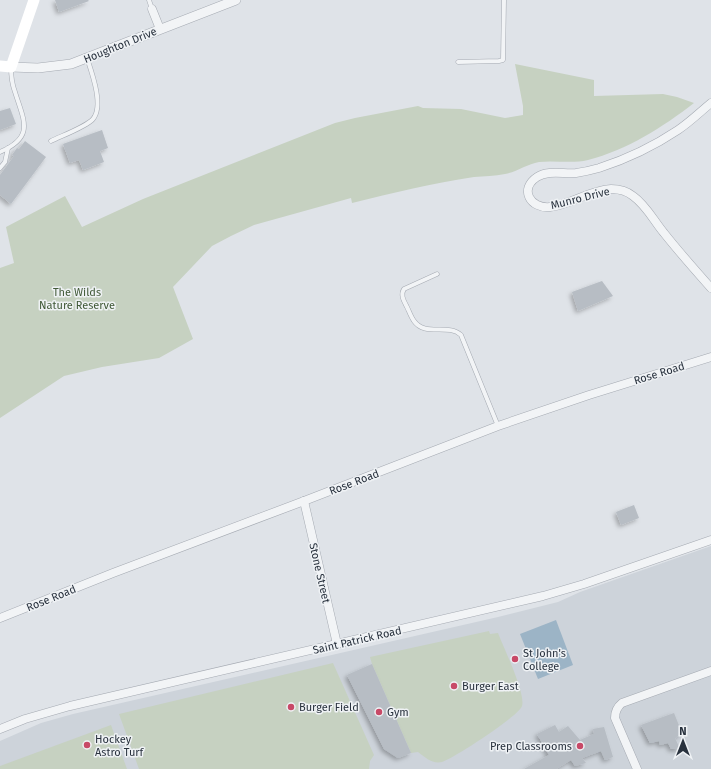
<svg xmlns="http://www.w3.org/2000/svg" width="711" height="769" font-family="'Fira Sans',sans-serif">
  <defs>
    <filter id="shadow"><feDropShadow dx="-2.5" dy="2.5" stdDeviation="2" flood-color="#0004"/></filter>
  </defs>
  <rect width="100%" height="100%" fill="#dfe3e8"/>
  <path fill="#cdd3da" d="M711,546V769H0V741L41,723L73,714L498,617L558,602L580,592Z"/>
  <g fill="#c6d1c1">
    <path d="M515,64L594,80V96L663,94L677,97L694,103C663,127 627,150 588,160C572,164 555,160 539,162C527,164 517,172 505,174C495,176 484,176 474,177C433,183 393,193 352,203L351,198L254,225L231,236L212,246L173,287L193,339L159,358L102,367L64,376L0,418V268L14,263L6,227L65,196L82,227L143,199L335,123L355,118L418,106L423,108L461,109L505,118L523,115V106Z"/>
    <path d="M489,631L490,634L498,633C503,646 526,694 522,706C520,715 453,759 442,762C432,764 426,758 418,752L411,753L372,664L370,657Z"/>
    <path d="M333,663L374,755L370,761L369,769H139L119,714Z"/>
    <path d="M111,725L127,769H0V766Z"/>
  </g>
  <path fill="#9cb4c6" d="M556,620L573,665L538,679L520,634Z"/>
  <g fill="#b7bdc4" filter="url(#shadow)">
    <path d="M55,0H88L89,1L59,12Z"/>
    <path d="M10,108L16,124L0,130V111Z"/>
    <path d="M102,130L108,148L100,151L104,162L83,170L79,160L70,163L63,144Z"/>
    <path d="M25,141L46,157L11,204L0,195V175L14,156L12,155L17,148L19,149Z"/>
    <path d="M602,281L613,296L578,311L572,292Z"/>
    <path d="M634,505L639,518L621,525L616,512Z"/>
    <path d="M372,664L411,753L398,758L384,749L347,675Z"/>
    <path d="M674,713L682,733L675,738L680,749H671L668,743L660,745L659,741L650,743L641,725Z"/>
    <path d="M555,725L559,732L568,726L580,740L594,734L593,729L604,727L613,757L605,760L601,751L582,758L586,763L575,766L571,760L556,769H524L549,755L537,734Z"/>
  </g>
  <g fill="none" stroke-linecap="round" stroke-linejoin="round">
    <defs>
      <g id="service">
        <path d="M149,0L152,9"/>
        <path d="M458,62L499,61L503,60L504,0"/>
        <path d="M51,141C61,136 86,127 93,119C104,106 92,73 87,58"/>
        <path d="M0,152C35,137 24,121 15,92C12,84 11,76 11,67"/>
        <path d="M0,168L5,162L8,148"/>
        <path d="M437,274L404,289C400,295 404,301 407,307C409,311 411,317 414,321C425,337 448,323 461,335L498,426"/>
      </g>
      <g id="minor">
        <path d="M152,9L160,29"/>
        <path d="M711,103C700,112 690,122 678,130C654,146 627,159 599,168C592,170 583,172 576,173C563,174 548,170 537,177C519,189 530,209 550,207C571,205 589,190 611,189C619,189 627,191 633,196C646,205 654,221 664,233C679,252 695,270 711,288"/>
        <path d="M304,501L337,644"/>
        <path d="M0,618L113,573L304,501L498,426L589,395L711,357"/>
        <path d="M0,729L25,719L70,706L543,596L584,584L711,540"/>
        <path d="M637,769L615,718C615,712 617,707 622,703L711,671"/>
      </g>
      <path id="tertiary" d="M11,67L38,68L71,64L236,0"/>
    </defs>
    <use href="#service" stroke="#a5aab2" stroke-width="5"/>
    <use href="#minor" stroke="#a5aab2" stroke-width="9"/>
    <use href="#tertiary" stroke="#a5aab2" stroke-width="10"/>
    <use href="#service" stroke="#f2f4f6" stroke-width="4"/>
    <use href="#minor" stroke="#f2f4f6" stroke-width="8"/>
    <use href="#tertiary" stroke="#f2f4f6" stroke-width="9"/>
    <path stroke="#fff" stroke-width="11" d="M0,66L11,67L34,0"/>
  </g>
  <g fill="#c84967" stroke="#eff2f5" stroke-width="1.5">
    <circle cx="515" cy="659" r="4"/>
    <circle cx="454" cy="686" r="4"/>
    <circle cx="291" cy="707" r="4"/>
    <circle cx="379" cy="712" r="4"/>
    <circle cx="87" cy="745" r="4"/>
    <circle cx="580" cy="746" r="4"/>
  </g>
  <g text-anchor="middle" stroke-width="3" stroke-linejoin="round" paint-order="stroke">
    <g font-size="11" fill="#29323e" stroke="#eff2f5">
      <text transform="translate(120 45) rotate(-22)" y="4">Houghton Drive</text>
      <text transform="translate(580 198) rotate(-14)" y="4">Munro Drive</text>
      <text transform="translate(659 373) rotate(-17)" y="4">Rose Road</text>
      <text transform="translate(354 482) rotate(-21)" y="4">Rose Road</text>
      <text transform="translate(320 573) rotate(77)" y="4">Stone Street</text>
      <text transform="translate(51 598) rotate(-22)" y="4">Rose Road</text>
      <text transform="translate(357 640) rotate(-13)" y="4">Saint Patrick Road</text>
    </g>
    <g font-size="11" fill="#405937" stroke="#eff2f5">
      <text x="77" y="296">The Wilds<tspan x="77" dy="13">Nature Reserve</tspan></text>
    </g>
    <g font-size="11" fill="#29323e" stroke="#eff2f5" text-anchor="start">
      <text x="523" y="657">St John's<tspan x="523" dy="13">College</tspan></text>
      <text x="462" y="690">Burger East</text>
      <text x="299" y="711">Burger Field</text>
      <text x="387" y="716">Gym</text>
      <text x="95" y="743">Hockey<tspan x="95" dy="13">Astro Turf</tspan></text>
      <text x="572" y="750" text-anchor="end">Prep Classrooms</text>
    </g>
  </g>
  <g transform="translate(683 741)" stroke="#eff2f5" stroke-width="3" paint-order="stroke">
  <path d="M0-3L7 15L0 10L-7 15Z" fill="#29323e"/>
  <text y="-6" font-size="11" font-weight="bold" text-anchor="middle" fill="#29323e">N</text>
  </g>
</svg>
